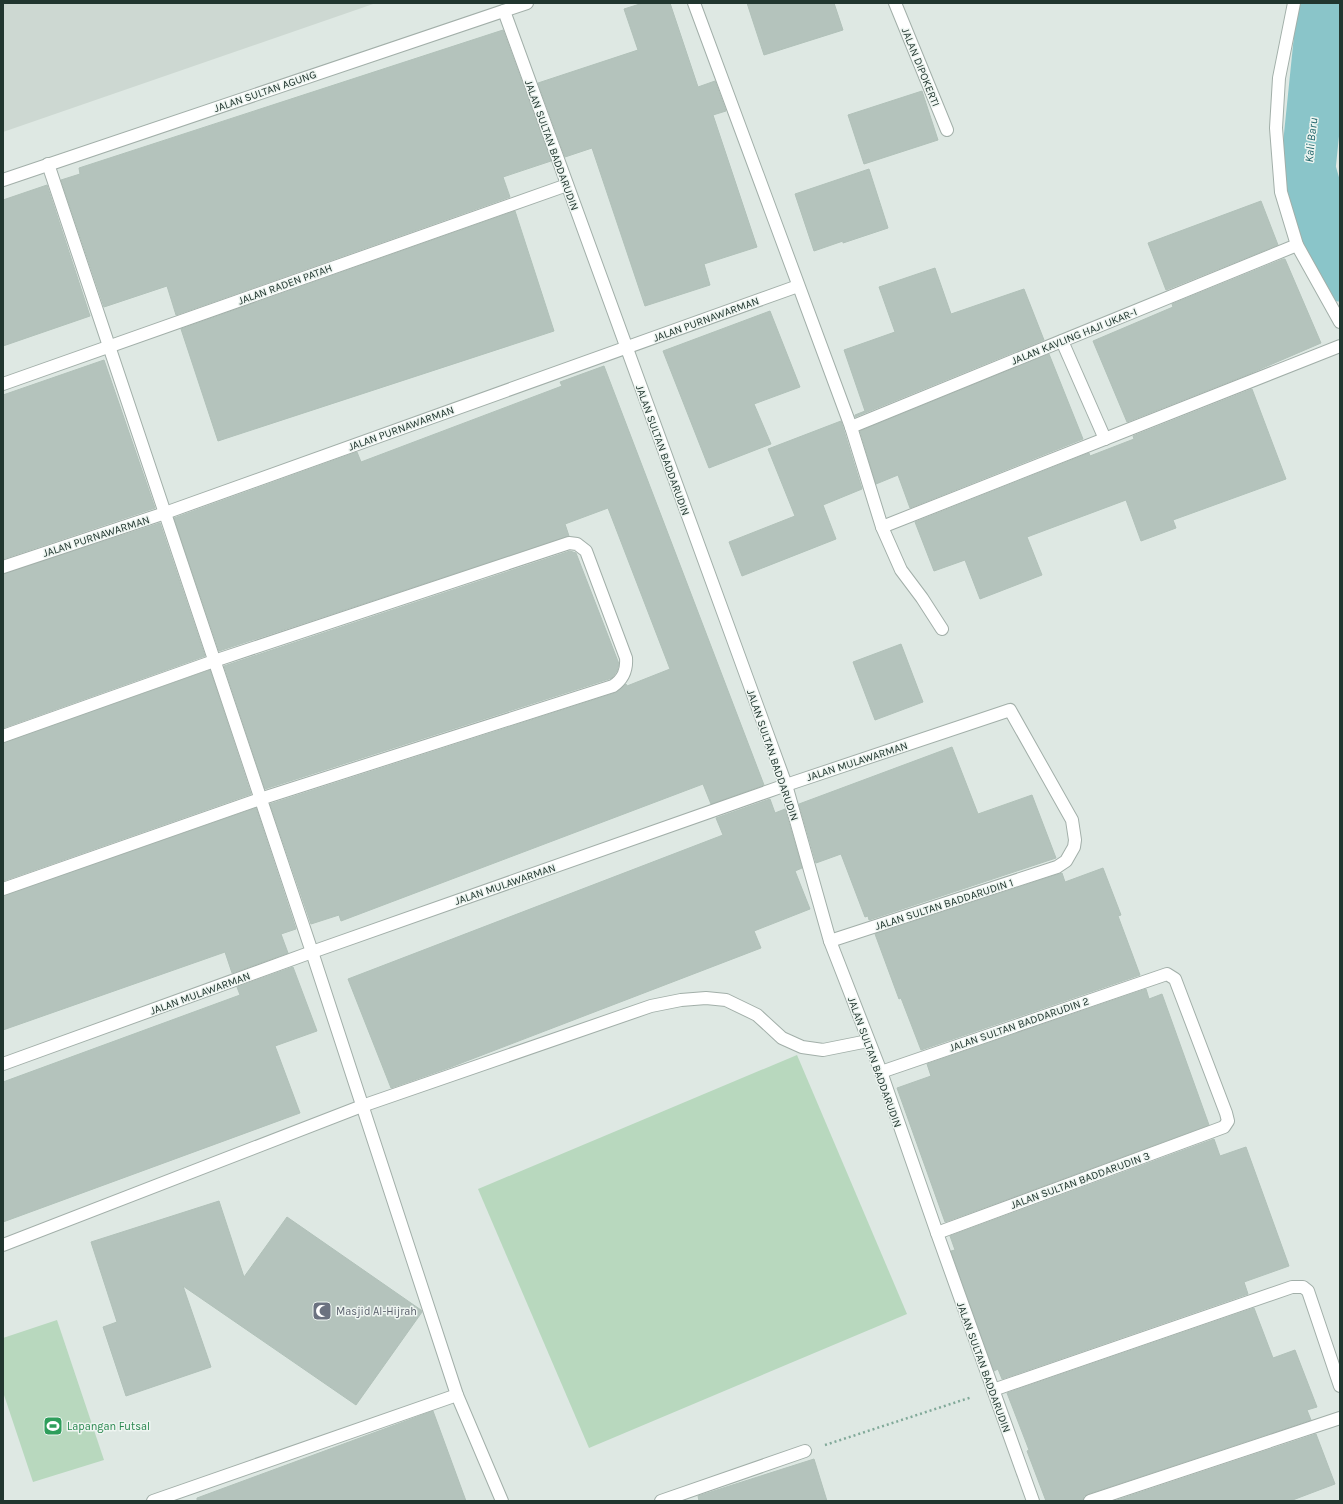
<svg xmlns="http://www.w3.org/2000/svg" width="1343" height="1504" font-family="Karla,sans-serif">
  <rect width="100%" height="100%" fill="#dee8e3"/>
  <path fill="#cdd8d2" d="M3,3H376L3,132Z"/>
  <g fill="#b8d8be">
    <path d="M797,1055L907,1314L589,1448L478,1189Z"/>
    <path d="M57,1320L104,1460L33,1482L3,1392V1338Z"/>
  </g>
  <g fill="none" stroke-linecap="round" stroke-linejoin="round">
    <path stroke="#8ac5c9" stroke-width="55" d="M1325,3L1308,169L1337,270L1340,274"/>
  </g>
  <g fill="#b4c3bc" stroke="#b1c1b9">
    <path d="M643,3H670L698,87L715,81L726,111L713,115L757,247L704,264L710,285L645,306L592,148L565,157L538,83L638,50L624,9Z"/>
    <path d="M747,3H834L843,30L764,55Z"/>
    <path d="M503,30L551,161L503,177L510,197L176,315L167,286L104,307L61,180L80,174L79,168Z"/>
    <path d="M922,91L938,140L864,164L848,115Z"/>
    <path d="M869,169L888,228L843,243V241L814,251L795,194Z"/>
    <path d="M47,185L90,316L3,346V200Z"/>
    <path d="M1261,201L1278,245L1166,290L1148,243Z"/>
    <path d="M515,211L554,331L218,441L181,329Z"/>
    <path d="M1283,259H1285L1321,343L1249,374L1127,422L1093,341L1173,307L1172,304Z"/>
    <path d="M935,268L951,314L1024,289L1044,340L855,417V415L865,411L844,350L895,332L879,287Z"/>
    <path d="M770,311L800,387L754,404L771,444L709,468L663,351Z"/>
    <path d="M1049,354L1083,439L910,508L898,475L876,484L860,431Z"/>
    <path d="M104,360L155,508L3,559V395Z"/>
    <path d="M604,366L764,785L711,804L703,784L341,921L339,915L311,924L270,804L615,693L626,684L627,686L670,669L608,508L565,524L569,536L219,651L174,518L357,452L361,462L562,386L560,382Z"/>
    <path d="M1252,389L1286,479L1173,520L1176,528L1141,541L1126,500L1027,537L1042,575L980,599L965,560L934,571L915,522L1089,453L1090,456L1134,439L1133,436Z"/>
    <path d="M841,421L862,489L823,505L836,539L742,576L729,542L795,516L768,449Z"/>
    <path d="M160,523L205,656L3,728V574Z"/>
    <path d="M570,551L576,553L619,664L617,671L612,678L265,789L224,666Z"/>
    <path d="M901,644L923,702L875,720L853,662Z"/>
    <path d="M210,670L251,794L3,881V743Z"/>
    <path d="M952,747L978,814L1032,795L1056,858L869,920L868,916L865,917L841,854L816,863L799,804Z"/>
    <path d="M770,799L775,813L785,809L802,868L795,871L810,909L754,931L761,948L451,1067L391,1088L348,979L723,835L716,818Z"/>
    <path d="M256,808L296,929L281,934L288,953L232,973L225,952L3,1030V896Z"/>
    <path d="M1103,868L1121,915L1118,916L1140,975L921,1050L901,998L899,999L875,934L1062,873L1065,882Z"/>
    <path d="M293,967L317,1031L275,1046L300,1113L3,1222V1082L240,995L237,987Z"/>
    <path d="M1146,989L1149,999L1162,994L1209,1125L945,1222L897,1088L931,1076L927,1064Z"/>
    <path d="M1214,1139L1220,1156L1246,1147L1289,1266L1244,1282L1248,1294L1002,1379L998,1369L994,1371L951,1251L955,1250L950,1236Z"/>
    <path d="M219,1201L244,1277L287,1217L421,1310L422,1312L356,1405L183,1286L211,1367L126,1396L103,1327L117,1322L91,1242Z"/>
    <path d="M1254,1308L1273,1358L1295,1350L1317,1407L1307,1410L1311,1420L1088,1494L1084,1496L1083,1501H1046L1027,1451L1029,1450L1007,1393Z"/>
    <path d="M433,1411L466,1501H197V1498Z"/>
    <path d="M1316,1434L1335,1484L1290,1501H1114Z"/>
    <path d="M814,1459L827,1501H699L698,1496Z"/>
  </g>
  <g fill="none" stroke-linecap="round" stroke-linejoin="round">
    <defs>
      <g id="minor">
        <path d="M694,3L851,427L882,527L901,570L922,598L942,629"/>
        <path d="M895,3L947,130"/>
        <path d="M1294,3L1279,78L1276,128L1281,192L1297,245L1340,322"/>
        <path d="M504,11L786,785L830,941L881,1072L937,1233L1033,1501"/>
        <path d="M48,164L312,952L457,1395L502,1501"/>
        <path d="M3,180L527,3"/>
        <path d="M1062,341L1105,439"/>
        <path d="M3,384L567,185"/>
        <path d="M851,427L1297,245"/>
        <path d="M882,527L1340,346"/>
        <path d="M3,567L165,513L798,286"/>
        <path d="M3,736L214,661L569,543L577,544L586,551L626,658C627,671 623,679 613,686L260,799L3,889"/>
        <path d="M3,1064L312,952L786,785L1010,710L1072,820L1075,840L1074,847L1066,861L1057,867L830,941"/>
        <path d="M881,1072L1167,974L1175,979L1226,1113L1228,1121L1224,1127L937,1233"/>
        <path d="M3,1245L362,1106L651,1006L681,1000L706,998L726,1000L757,1015L782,1038L802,1047L823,1050L868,1041"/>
        <path d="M993,1390L1292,1287H1303L1308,1291L1340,1386"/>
        <path d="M153,1501L457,1395"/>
        <path d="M661,1501L805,1451"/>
        <path d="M1090,1501L1340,1418"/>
      </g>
    </defs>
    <use href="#minor" stroke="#a2afa9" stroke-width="14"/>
    <path stroke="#81a999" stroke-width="2.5" stroke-dasharray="2 3" stroke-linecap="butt" d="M825,1445L972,1397"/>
    <use href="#minor" stroke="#fff" stroke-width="12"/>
  </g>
  <defs>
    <symbol id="mosque-square" viewBox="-11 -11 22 22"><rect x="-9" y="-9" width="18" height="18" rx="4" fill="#6b7280" stroke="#eef5f1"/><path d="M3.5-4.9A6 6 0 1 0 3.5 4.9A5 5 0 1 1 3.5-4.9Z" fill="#fff"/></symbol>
    <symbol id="stadium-square" viewBox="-11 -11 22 22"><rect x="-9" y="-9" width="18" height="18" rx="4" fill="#2e9e5b" stroke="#eef5f1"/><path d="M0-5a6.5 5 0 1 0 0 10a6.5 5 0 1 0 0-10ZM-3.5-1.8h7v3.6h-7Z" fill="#fff"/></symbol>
  </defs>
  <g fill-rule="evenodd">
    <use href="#mosque-square" x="311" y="1300" width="22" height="22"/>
    <use href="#stadium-square" x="42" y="1415" width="22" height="22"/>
  </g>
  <g text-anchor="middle" stroke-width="3" stroke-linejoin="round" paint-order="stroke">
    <g font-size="11" fill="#21362f" stroke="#eef5f1">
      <text transform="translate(921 67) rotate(68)" y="4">JALAN DIPOKERTI</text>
      <text transform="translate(265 91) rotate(-19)" y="4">JALAN SULTAN AGUNG</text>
      <text transform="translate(552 145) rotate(70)" y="4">JALAN SULTAN BADDARUDIN</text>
      <text transform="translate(285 284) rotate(-20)" y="4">JALAN RADEN PATAH</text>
      <text transform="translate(706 319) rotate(-20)" y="4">JALAN PURNAWARMAN</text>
      <text transform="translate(1074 336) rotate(-22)" y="4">JALAN KAVLING HAJI UKAR-I</text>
      <text transform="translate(401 428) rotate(-20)" y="4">JALAN PURNAWARMAN</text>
      <text transform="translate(663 450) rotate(70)" y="4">JALAN SULTAN BADDARUDIN</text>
      <text transform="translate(96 536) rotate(-18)" y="4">JALAN PURNAWARMAN</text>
      <text transform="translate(773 755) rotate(71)" y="4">JALAN SULTAN BADDARUDIN</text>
      <text transform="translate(857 761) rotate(-18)" y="4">JALAN MULAWARMAN</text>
      <text transform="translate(505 884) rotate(-19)" y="4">JALAN MULAWARMAN</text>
      <text transform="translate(944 904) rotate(-18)" y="4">JALAN SULTAN BADDARUDIN 1</text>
      <text transform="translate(200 993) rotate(-20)" y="4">JALAN MULAWARMAN</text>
      <text transform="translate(1019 1024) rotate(-19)" y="4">JALAN SULTAN BADDARUDIN 2</text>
      <text transform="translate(875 1062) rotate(70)" y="4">JALAN SULTAN BADDARUDIN</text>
      <text transform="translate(1080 1180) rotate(-20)" y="4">JALAN SULTAN BADDARUDIN 3</text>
      <text transform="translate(984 1367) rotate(70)" y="4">JALAN SULTAN BADDARUDIN</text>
    </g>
    <g font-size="11" fill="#5b616d" stroke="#eef5f1" text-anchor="start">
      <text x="336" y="1315">Masjid Al-Hijrah</text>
    </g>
    <g font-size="11" fill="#27864d" stroke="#eef5f1" text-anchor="start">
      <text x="67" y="1430">Lapangan Futsal</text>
    </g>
    <g font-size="12" font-style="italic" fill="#21666c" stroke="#eef5f1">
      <text transform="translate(1311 140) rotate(-84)" y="4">Kali Baru</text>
    </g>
  </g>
  <rect width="1343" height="1504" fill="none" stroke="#21362f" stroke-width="8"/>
</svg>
